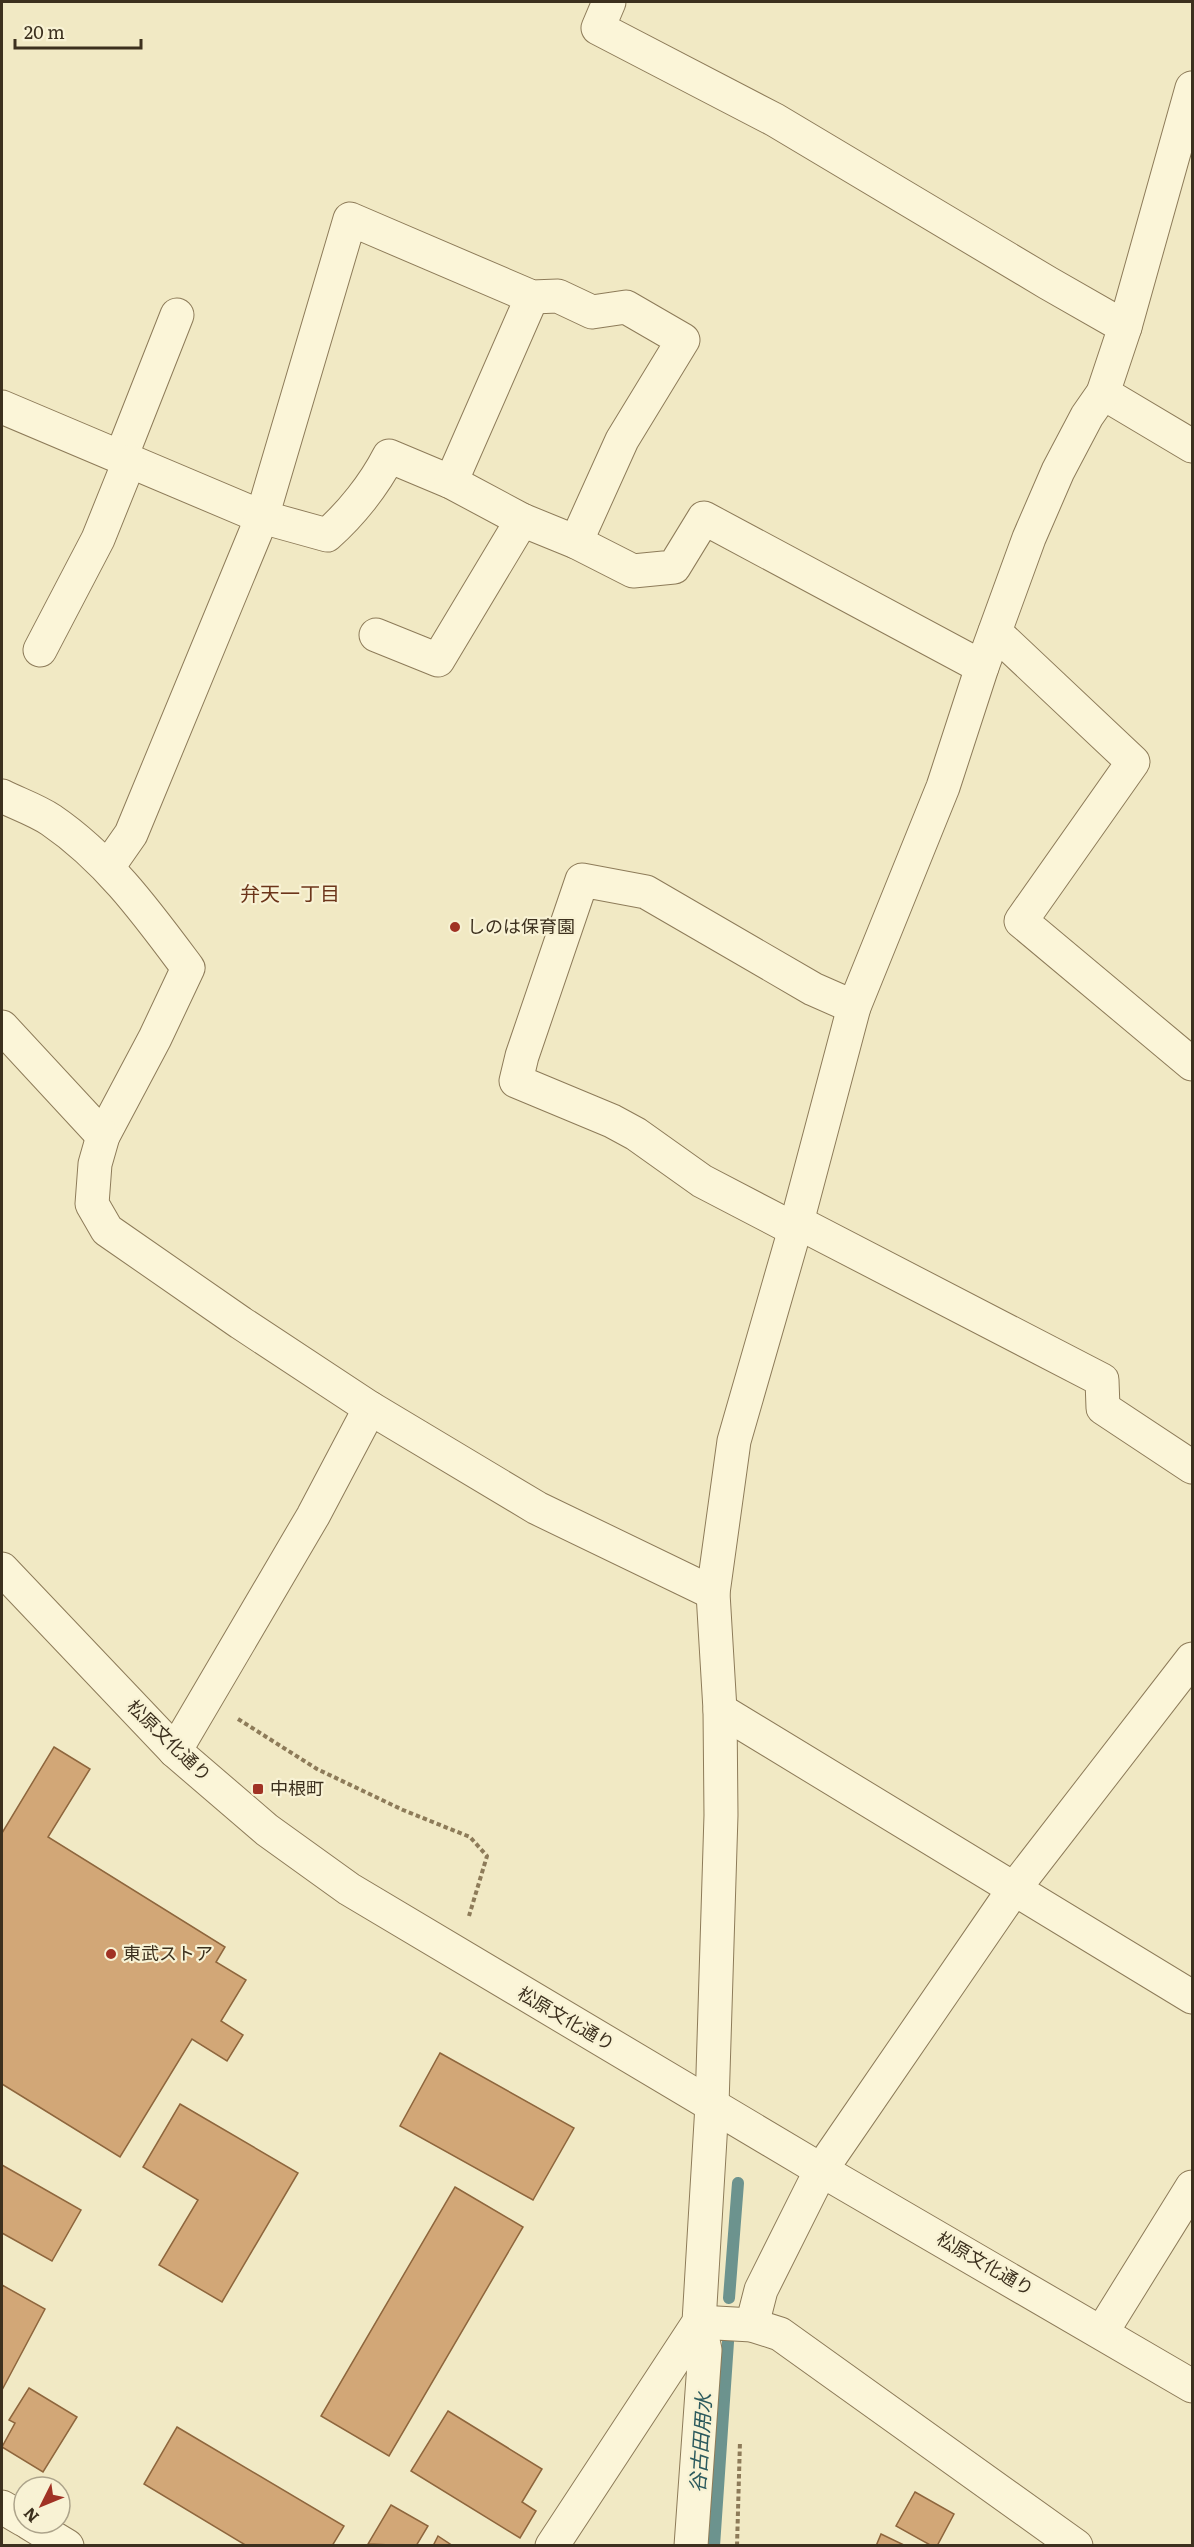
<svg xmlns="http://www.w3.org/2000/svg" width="1194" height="2547" font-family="Literata,'Noto Sans JP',serif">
  <rect width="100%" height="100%" fill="#f1e9c4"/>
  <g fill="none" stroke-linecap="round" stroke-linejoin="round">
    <g stroke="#6c938e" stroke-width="12">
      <path d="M729,2298L738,2183"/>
      <path d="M714,2546L728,2342"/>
    </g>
  </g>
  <g fill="#d2a777" stroke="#8e663d" stroke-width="1.5">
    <path d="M54,1747L90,1769L48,1837L225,1947L216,1962L246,1980L221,2021L243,2035L227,2061L192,2039L120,2157L2,2084V1833Z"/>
    <path d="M440,2053L574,2128L533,2200L400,2126Z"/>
    <path d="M180,2104L298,2173L222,2302L159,2265L198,2200L143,2167Z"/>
    <path d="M2,2165L81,2210L52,2261L2,2233Z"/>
    <path d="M455,2187L523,2227L389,2456L321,2416Z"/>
    <path d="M2,2285L45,2309L2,2390Z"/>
    <path d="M29,2388L77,2417L43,2472L2,2447L15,2423L9,2420Z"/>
    <path d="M448,2411L542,2469L522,2502L536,2511L520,2538L411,2471Z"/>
    <path d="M177,2427L344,2526L332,2546H247L144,2484Z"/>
    <path d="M915,2492L954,2514L937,2546H932L896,2526Z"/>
    <path d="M391,2505L428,2526L416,2546L368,2544Z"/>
    <path d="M881,2534L906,2546H876Z"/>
    <path d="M438,2536L453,2546H433Z"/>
  </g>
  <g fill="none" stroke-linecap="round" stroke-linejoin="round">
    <defs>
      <g id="minor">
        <path d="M609,2L598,28L775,120L1048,283L1125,327"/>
        <path d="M1103,393L1192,446"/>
        <path d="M2,407L262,517L327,535C351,514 374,485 389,456L451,482L522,520L576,542L633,571L674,567L704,518L982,667"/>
        <path d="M121,457L177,315"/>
        <path d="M451,482L532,297"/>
        <path d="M995,632L1133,762L1021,921L1192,1064"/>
        <path d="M376,635L438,660L522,520"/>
        <path d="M40,650L98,539L129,462"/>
        <path d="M2,796C18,804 36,810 51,820C108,859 147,913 188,968L155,1038L103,1136L95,1164L92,1204L107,1230L241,1323L370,1408L537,1508L713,1593"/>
        <path d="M108,867L131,834L262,517L350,219L532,297L558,296L592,312L626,307L683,340L622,440L576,542"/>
        <path d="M2,1027L103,1136"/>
        <path d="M797,1222L1102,1380L1103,1408L1192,1467"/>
        <path d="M794,1229L702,1181L636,1134L612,1121L516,1081L522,1056L582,880L646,892L813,989L854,1007"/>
        <path d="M2,1569L175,1751L267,1830L349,1889L821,2170L1192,2386"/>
        <path d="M720,1710L1192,1997"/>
        <path d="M175,1751L313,1516L370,1408"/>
        <path d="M752,2325L761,2290L821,2170L1014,1889L1192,1659"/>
        <path d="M1102,2332L1192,2187"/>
        <path d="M2,2507L24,2520"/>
        <path d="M29,2523L67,2546"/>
        <path d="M552,2546L699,2322L712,2105L721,1815L720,1710L713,1593L734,1441L797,1222L854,1007L943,787L982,667L1029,538L1058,471L1087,416L1103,393L1125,327L1192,88"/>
        <path d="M691,2546L705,2350L699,2322L752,2325L780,2334L1076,2546"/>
      </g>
    </defs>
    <use href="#minor" stroke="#8d7b59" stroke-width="35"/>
    <g stroke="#8d7b59" stroke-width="4" stroke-dasharray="4.5 3" stroke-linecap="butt">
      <path d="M238,1719L317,1769L403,1810L470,1837L487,1856L469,1916"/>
      <path d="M737,2546L740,2441"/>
    </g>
    <use href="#minor" stroke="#fbf5d8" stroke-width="33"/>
  </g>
  <g fill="#a03224" stroke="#f8f2d4" stroke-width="2">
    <circle cx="455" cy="927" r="6"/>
    <rect x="252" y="1783" width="12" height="12" rx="3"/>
    <circle cx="111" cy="1954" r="6"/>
  </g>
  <g text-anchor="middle" stroke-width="4.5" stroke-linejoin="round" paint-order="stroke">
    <g font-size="18" fill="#3c301e" stroke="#f8f2d4" text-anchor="start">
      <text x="467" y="933">しのは保育園</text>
      <text x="270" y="1795">中根町</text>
      <text x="123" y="1960">東武ストア</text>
    </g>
    <g font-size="18" fill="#3c301e" stroke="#f8f2d4">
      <text transform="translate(169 1741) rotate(44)" y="6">松原文化通り</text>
      <text transform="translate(566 2019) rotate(30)" y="6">松原文化通り</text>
      <text transform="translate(985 2264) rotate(30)" y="6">松原文化通り</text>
    </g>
    <g font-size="20" fill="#6c351a" stroke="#f8f2d4">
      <text x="290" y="901">弁天一丁目</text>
    </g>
    <g font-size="20" font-style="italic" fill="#2c5a5d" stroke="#f8f2d4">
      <text transform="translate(701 2443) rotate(-86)" y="7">谷古田用水</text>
    </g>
  </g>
  <rect width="1194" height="2547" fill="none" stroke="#3c301e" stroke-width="6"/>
  <g transform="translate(42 2505) rotate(227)"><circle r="28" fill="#f8f2d4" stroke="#ada48b" stroke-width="1.5"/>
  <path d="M0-4.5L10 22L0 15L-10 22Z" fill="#a03224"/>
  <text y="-9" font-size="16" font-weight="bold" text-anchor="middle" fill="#3c301e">N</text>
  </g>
  <path d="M15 39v9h126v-9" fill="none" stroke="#3c301e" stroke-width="3"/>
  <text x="24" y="39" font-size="18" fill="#3c301e" stroke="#f8f2d4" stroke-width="4.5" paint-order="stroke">20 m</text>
</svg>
